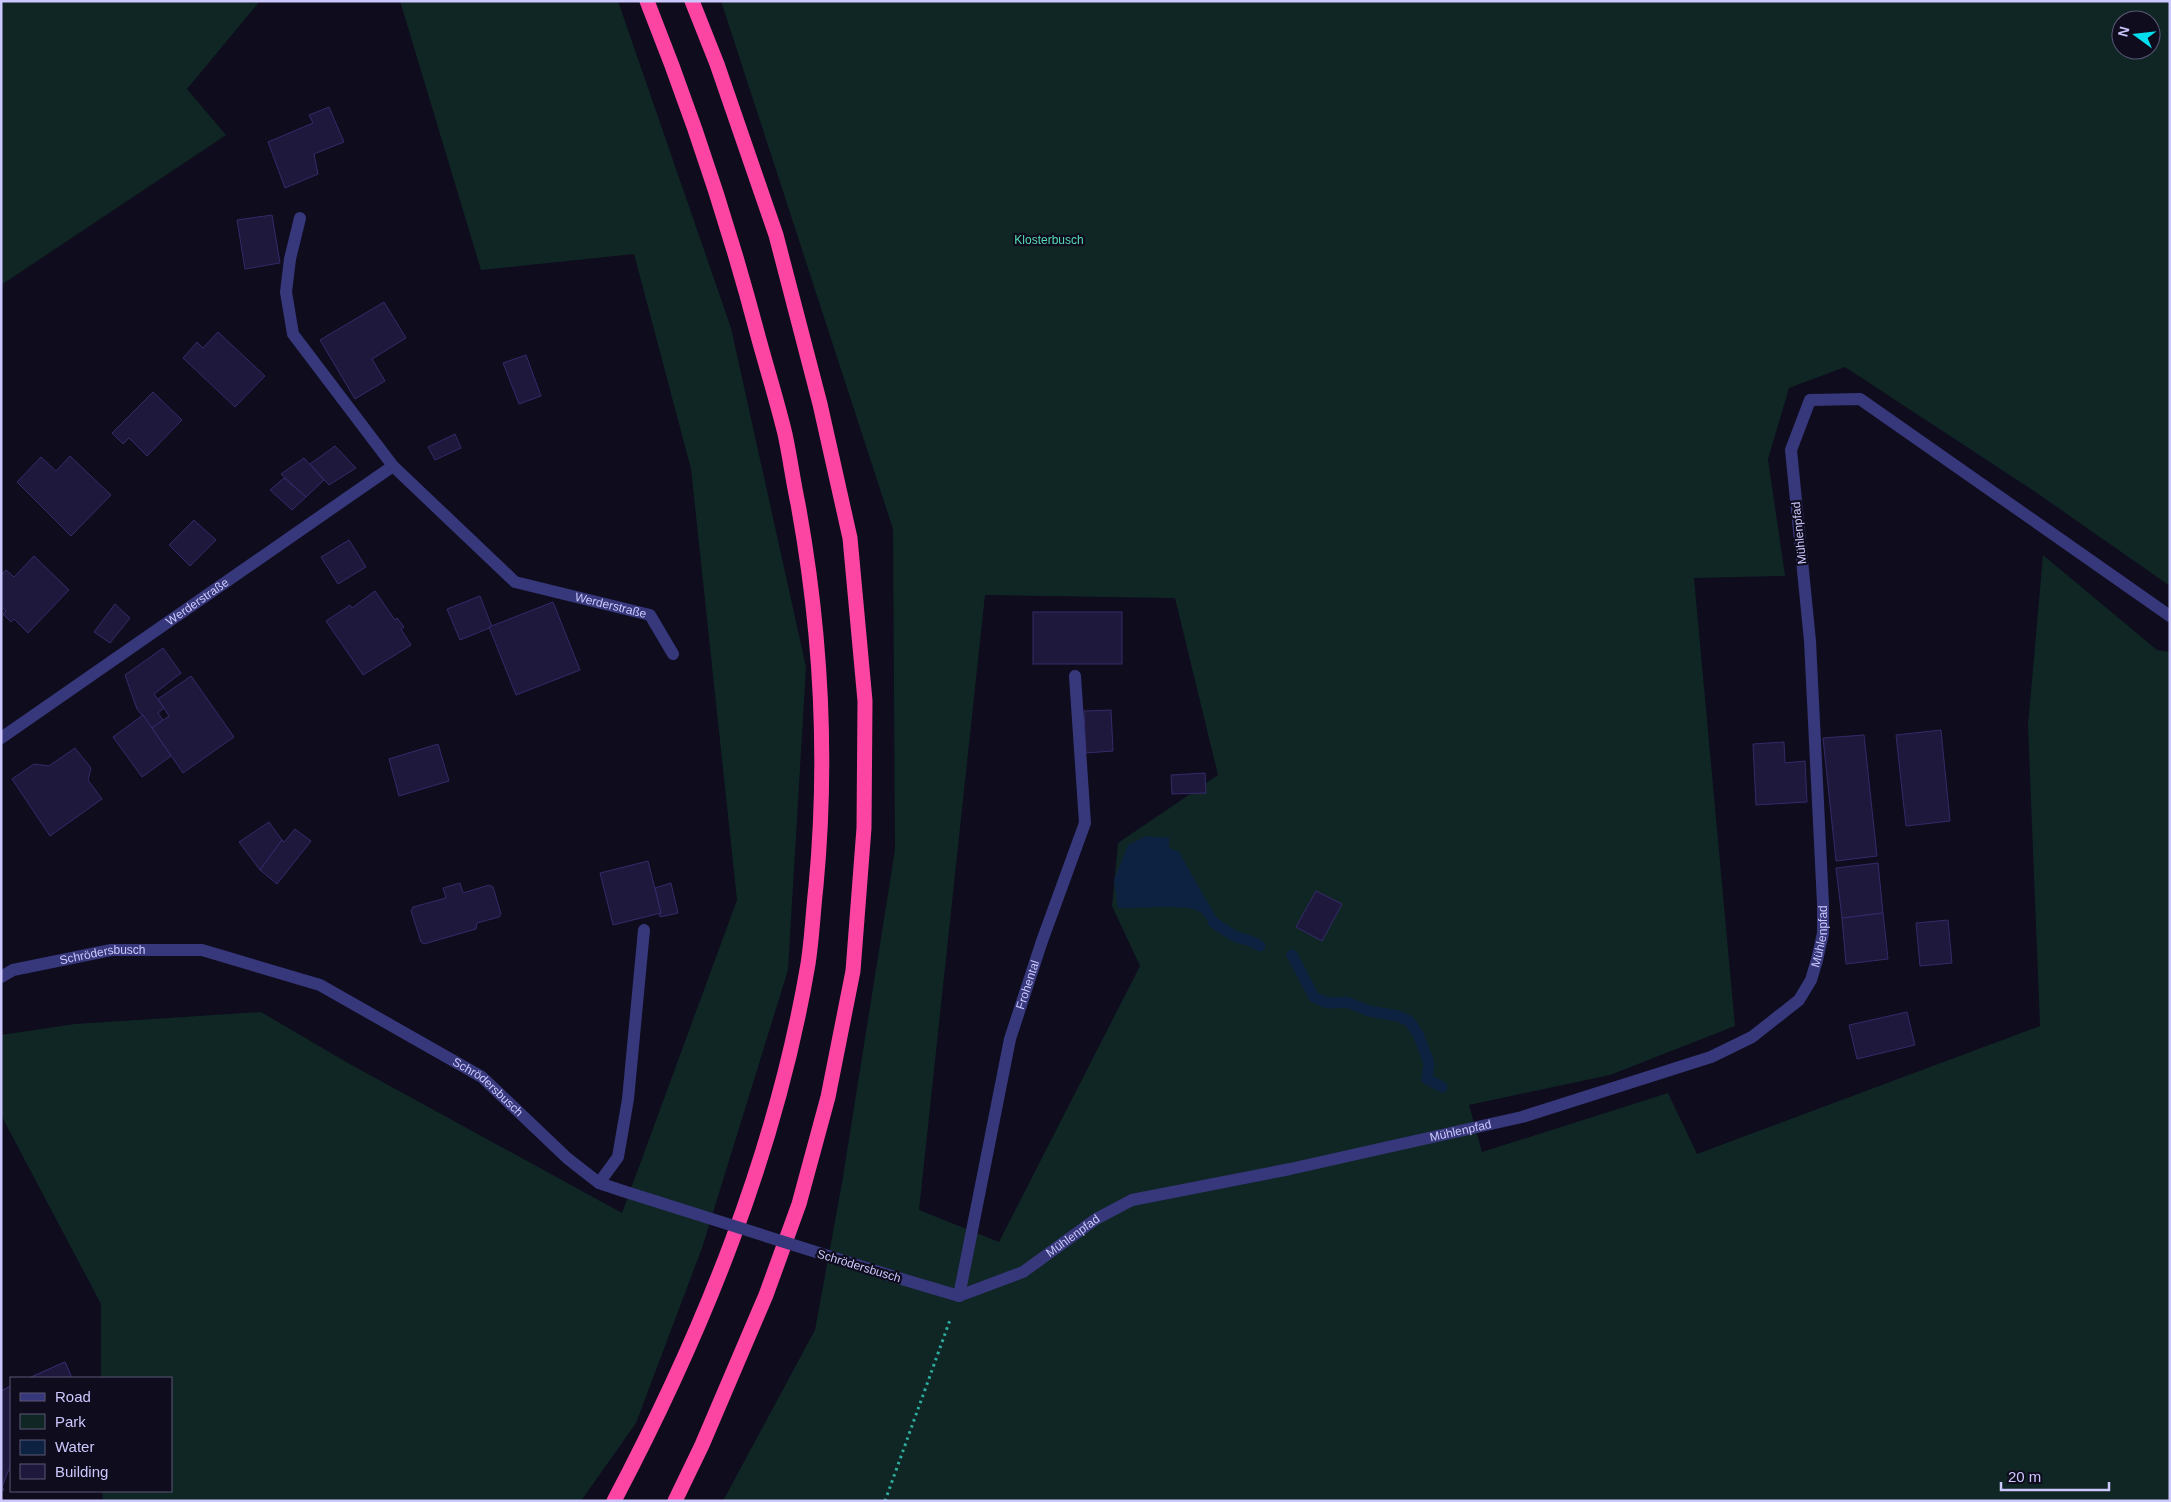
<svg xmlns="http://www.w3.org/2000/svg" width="2171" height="1502" font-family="Arial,sans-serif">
  <rect width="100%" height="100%" fill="#0e0c1d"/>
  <g fill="#0f2625" fill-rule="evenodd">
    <path d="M1,1H260L187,89L226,135L1,285Z"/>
    <path d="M400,1H618L731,328L806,667L788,970L702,1248L636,1423L581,1501H103L102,1491H171V1378H101V1304L1,1115V1035L75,1024L261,1012L348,1063L622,1213L737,900L691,469L634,254L481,270Z"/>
    <path d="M721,1H2170V586L2037,493L1845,367L1789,388L1768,459L1785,576L1694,578L1735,1026L1610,1075L1469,1105L1482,1152L1668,1093L1697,1154L2040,1026L2028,725L2043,555L2157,650L2170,652V1501H723L815,1330L842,1183L895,850L893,529ZM2121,20H2151V50H2121ZM985,595L1175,598L1218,775L1118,843L1112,906L1140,966L999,1242L919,1210Z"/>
  </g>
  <path fill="#0c2240" d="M1146,836L1169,838V848L1179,852L1217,919L1211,924C1207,920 1204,915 1200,912C1189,903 1135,909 1118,908L1114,880L1128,845Z"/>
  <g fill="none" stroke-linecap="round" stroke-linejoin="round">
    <g stroke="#0c2240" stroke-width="11">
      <path d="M1213,922C1221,927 1228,933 1237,937C1246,940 1252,940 1260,946"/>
      <path d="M1292,955L1314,997L1327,1003L1347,1002L1369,1011L1398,1016L1409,1021L1418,1034L1429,1063L1427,1079L1442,1087"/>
    </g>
  </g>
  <g fill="#1e183d" stroke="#352a69">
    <path d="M329,107L344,142L314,154L318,174L285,188L268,142L313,123L309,115Z"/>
    <path d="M272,215L280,263L245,269L237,220Z"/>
    <path d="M384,302L406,338L372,359L385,381L355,399L320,340Z"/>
    <path d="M218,332L265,376L235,407L183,358L197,342L203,348Z"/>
    <path d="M526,355L541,396L519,404L503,363Z"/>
    <path d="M153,392L182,420L147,456L129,438L123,444L112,433Z"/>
    <path d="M455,434L461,448L435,460L428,447Z"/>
    <path d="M335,446L356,468L329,485L310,464Z"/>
    <path d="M70,456L111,495L71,536L17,482L41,457L56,471Z"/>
    <path d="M304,458L324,480L306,497L281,474Z"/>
    <path d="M284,478L306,497L292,510L270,490Z"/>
    <path d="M194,520L216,540L190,566L169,545Z"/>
    <path d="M349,540L366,567L338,584L321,557Z"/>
    <path d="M34,556L69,590L28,633L14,619L11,622L3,614L6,611L1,607V575L6,570L14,577Z"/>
    <path d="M375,591L395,620L397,618L404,627L401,629L411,645L363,675L326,621L350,605L352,608Z"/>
    <path d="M480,596L492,627L460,640L447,609Z"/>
    <path d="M553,602L580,670L516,695L489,627Z"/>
    <path d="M115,604L130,618L110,643L94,632Z"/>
    <rect x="1033" y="612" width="89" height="52"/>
    <path d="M163,648L181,673L154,694L164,708L158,713L163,720L152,728L137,709L125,675Z"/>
    <path d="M191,676L234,737L183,773L152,728L169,716L158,699Z"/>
    <path d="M1111,710L1113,751L1086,753L1084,711Z"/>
    <path d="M143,715L171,756L142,777L113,737Z"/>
    <path d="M1941,730L1950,821L1906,826L1896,735Z"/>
    <path d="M1864,735L1877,856L1836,861L1823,738Z"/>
    <path d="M1784,742L1785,763L1805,761L1807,802L1756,805L1753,744Z"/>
    <path d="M438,744L449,781L399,796L389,759Z"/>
    <path d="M75,748L91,768L88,780L102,799L50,836L12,779L34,764L49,766Z"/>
    <path d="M1205,773L1206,793L1172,794L1171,775Z"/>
    <path d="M269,822L282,840L260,870L239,842Z"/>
    <path d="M295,829L311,841L277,884L260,870L282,840L284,842Z"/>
    <path d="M648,861L661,913L613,925L600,873Z"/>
    <path d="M1878,863L1883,913L1842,918L1836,868Z"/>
    <path d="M460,883L463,893L489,885L493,887L501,914L499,917L477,923L476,929L424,944L421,942L411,911L413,907L446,898L443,888Z"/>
    <path d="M671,883L678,913L660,917L659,914L661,913L655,888Z"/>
    <path d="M1316,891L1342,904L1322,941L1296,927Z"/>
    <path d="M1883,913L1888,959L1846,964L1842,918Z"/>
    <path d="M1948,920L1952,963L1920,966L1916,923Z"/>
    <path d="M1907,1012L1915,1045L1857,1059L1849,1025Z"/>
    <path d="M65,1362L72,1378H29Z"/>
    <path d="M65,1362L72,1378H29Z"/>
    <path d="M11,1386V1461L9,1469L11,1470L8,1471L2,1487L4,1490H1V1391Z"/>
    <path d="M11,1386V1461L9,1469L11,1470L8,1471L2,1487L4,1490H1V1391Z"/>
  </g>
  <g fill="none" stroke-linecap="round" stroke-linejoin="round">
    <path stroke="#2eaca0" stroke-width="3" stroke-dasharray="2.5 4" stroke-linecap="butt" d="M885,1501L950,1320"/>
    <g stroke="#37377b" stroke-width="12">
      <path d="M300,218L290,259L286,292L293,334L393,466"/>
      <path id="s1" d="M1,977L13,970L111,950H202L320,985L482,1077L567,1158L599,1183L623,1191"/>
      <path d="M599,1183L618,1157L628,1099L644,930"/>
      <path d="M895,1277L959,1296"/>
      <path id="s2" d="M959,1296L1023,1272L1096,1219L1132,1200L1290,1169L1522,1117L1711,1057L1752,1037L1799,1000L1811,980L1817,960L1823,933V904L1810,641L1791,450L1810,400L1860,399L2170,616"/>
      <path id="s3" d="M959,1296L1010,1039L1042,941L1085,823L1075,676"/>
    </g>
    <path stroke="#37377b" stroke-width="12" id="s4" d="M1,738L393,466L515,582L650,615L673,654"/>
    <g stroke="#fc45a3" stroke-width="15">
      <path d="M614,1501C703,1332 776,1153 808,964C812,939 813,912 816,886C828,758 821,630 798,504C793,481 790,457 785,434C777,401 767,369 758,336C728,222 691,111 647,1"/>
      <path d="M675,1501L702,1445L766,1295L799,1204L828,1097L853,971L864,828L865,701L850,538L820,404L776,235L717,64L692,1"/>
    </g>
    <path stroke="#37377b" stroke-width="12" d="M623,1191L895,1277"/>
  </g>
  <g text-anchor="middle" stroke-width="4.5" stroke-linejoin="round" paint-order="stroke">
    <g font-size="12" fill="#56dcb6" stroke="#0e0c1d">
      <text x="1049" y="244">Klosterbusch</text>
    </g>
    <g font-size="12" fill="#ccc8fe" stroke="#0e0c1d">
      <text transform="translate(1799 533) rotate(-96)" y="4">Mühlenpfad</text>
      <text dy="4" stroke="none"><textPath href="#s4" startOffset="239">Werderstraße</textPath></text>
      <text dy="4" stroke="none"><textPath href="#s4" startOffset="744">Werderstraße</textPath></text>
      <text dy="4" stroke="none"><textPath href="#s2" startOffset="970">Mühlenpfad</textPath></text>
      <text dy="4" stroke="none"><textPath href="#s1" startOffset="105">Schrödersbusch</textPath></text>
      <text dy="4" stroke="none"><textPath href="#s3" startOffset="319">Frohental</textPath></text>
      <text dy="4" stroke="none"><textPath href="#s1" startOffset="525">Schrödersbusch</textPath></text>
      <text dy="4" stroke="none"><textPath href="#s2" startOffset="535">Mühlenpfad</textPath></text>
      <text dy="4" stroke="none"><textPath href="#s2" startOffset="130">Mühlenpfad</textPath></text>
      <text transform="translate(859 1266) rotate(17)" y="4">Schrödersbusch</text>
    </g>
  </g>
  <rect width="2171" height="1502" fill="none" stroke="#ccc8fe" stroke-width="5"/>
  <rect x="10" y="1377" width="162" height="115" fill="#0e0c1d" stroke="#5a5777"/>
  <rect x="20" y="1393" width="25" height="8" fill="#37377b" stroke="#5a5777"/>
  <text x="55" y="1402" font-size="15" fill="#ccc8fe">Road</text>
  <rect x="20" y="1414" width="25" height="15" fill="#0f2625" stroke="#5a5777"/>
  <text x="55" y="1427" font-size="15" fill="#ccc8fe">Park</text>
  <rect x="20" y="1440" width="25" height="15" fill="#0c2240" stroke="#5a5777"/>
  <text x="55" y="1452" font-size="15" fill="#ccc8fe">Water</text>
  <rect x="20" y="1464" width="25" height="15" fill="#1e183d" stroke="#5a5777"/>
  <text x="55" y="1477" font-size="15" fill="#ccc8fe">Building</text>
  <g transform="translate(2136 35) rotate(285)"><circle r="24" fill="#0e0c1d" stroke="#5a5777"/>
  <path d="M0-4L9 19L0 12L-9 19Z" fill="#04dfee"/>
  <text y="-8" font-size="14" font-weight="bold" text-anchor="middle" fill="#ccc8fe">N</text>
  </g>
  <path d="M2001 1482v8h108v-8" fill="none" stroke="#ccc8fe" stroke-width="2.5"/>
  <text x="2008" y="1482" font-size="15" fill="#ccc8fe" stroke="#0e0c1d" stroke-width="4" paint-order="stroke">20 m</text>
</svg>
